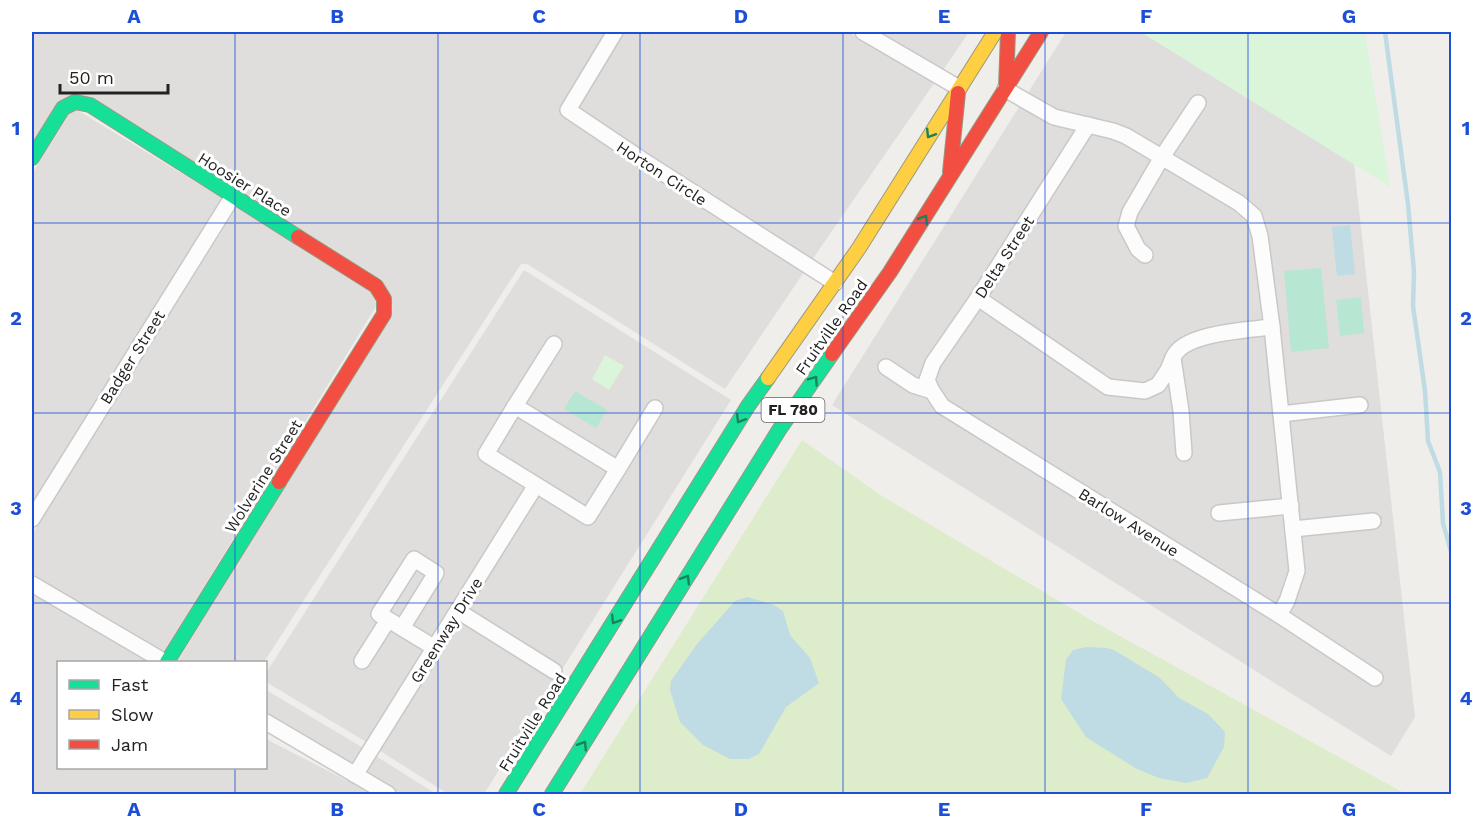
<svg xmlns="http://www.w3.org/2000/svg" width="1483" height="826" font-family="'Work Sans',sans-serif">
  <rect width="100%" height="100%" fill="#f0eeeb"/>
  <g fill="#dfdedc">
    <path d="M32,32H606L561,106L564,117L804,272L725,389L527,264H521L264,662H180L178,661L393,307L94,99L32,142Z"/>
    <path d="M625,32H848L935,82L812,260L579,109Z"/>
    <path d="M878,32H969L943,70Z"/>
    <path d="M1066,32H1141L1354,164L1415,717L1391,756L832,405Z"/>
    <path d="M77,110L222,198L32,503V174L66,119Z"/>
    <path d="M237,207L371,292L377,305L163,653L32,576V534Z"/>
    <path d="M524,270L731,400L484,794H448L363,740L266,682V673Z"/>
    <path d="M32,593L150,662H58V768H266V739L373,794H32Z"/>
    <path d="M266,690L360,746L436,794H402L266,713Z"/>
  </g>
  <path fill="#ddeccb" d="M802,440L882,496L1091,620L1406,794H580Z"/>
  <g fill="#daf5da">
    <path d="M1141,32H1365L1390,187Z"/>
    <path d="M605,355L624,366L609,390L592,379Z"/>
  </g>
  <g fill="#b7e6d2">
    <path d="M1321,268L1329,348L1291,352L1284,271Z"/>
    <path d="M1361,297L1364,333L1340,336L1336,300Z"/>
    <path d="M575,391L607,410L596,428L564,409Z"/>
  </g>
  <g fill="#bfdbe3">
    <path d="M1350,225L1355,274L1337,276L1332,227Z"/>
    <path d="M747,597L774,605L783,611L790,635L810,658L819,683L786,707L759,754L749,759H730L703,745L680,722L670,690L671,681L697,644L735,601Z"/>
    <path d="M1087,647L1107,648L1114,650L1160,678L1179,698L1208,714L1225,732L1224,747L1207,778L1186,783L1159,778L1137,769L1086,737L1061,699L1066,660L1073,650Z"/>
  </g>
  <g fill="none" stroke-linecap="round" stroke-linejoin="round">
    <path stroke="#bfdbe3" stroke-width="4.5" d="M1385,32L1408,204L1414,272L1413,306L1425,391L1428,441L1440,472L1443,523L1452,555"/>
    <defs>
      <g id="street">
        <path d="M615,32L568,110L641,159L835,283"/>
        <path d="M863,32L959,88"/>
        <path d="M1005,89L1054,117L1113,131L1126,136L1239,203L1254,216L1260,236L1272,327L1297,571L1287,601L1279,615"/>
        <path d="M1145,255L1138,249L1126,226L1130,212L1162,157L1198,103"/>
        <path d="M978,298L1108,387L1145,391L1158,385L1168,370L1173,358"/>
        <path d="M886,367L913,385L932,391L942,406L1279,615L1375,678"/>
        <path d="M932,391L927,380L933,363L978,298L1088,125"/>
        <path d="M515,406L618,469L588,517L486,454Z"/>
        <path d="M515,406L554,344"/>
        <path d="M1281,414L1360,405"/>
        <path d="M1184,453L1181,411L1173,358C1182,333 1248,330 1272,327"/>
        <path d="M618,469L655,408"/>
        <path d="M1219,513L1291,506"/>
        <path d="M32,519L233,196"/>
        <path d="M1293,529L1373,521"/>
        <path d="M32,584L165,662"/>
        <path d="M458,611L554,671"/>
        <path d="M402,628L436,573L414,559L379,614L435,648"/>
        <path d="M362,661L388,620"/>
        <path d="M266,722L388,794"/>
        <path d="M355,775L536,485"/>
      </g>
      <g id="fast">
        <path d="M32,158L63,108L75,102L90,105L298,237"/>
        <path d="M167,662L279,482"/>
        <path d="M506,794L748,406L768,378"/>
        <path d="M552,794L779,430L832,354"/>
      </g>
      <path id="slow" d="M768,378L859,248L995,32"/>
      <g id="jam">
        <path d="M1006,86L1008,32"/>
        <path d="M950,172L958,93"/>
        <path d="M832,354L890,272L1041,32"/>
        <path d="M279,482L384,314V299L376,286L298,237"/>
      </g>
    </defs>
    <use href="#street" stroke="#c9c8c7" stroke-width="18"/>
    <use href="#fast" stroke="#999a82" stroke-width="16"/>
    <use href="#slow" stroke="#999a82" stroke-width="16"/>
    <use href="#jam" stroke="#999a82" stroke-width="16"/>
    <use href="#street" stroke="#fdfcfc" stroke-width="15"/>
    <use href="#fast" stroke="#16e098" stroke-width="14"/>
    <use href="#slow" stroke="#ffcf43" stroke-width="14"/>
    <use href="#jam" stroke="#f24e42" stroke-width="14"/>
  </g>
  <defs><path id="oneway-chevron" d="M-2-3.5L2.5 0L-2 3.5" fill="none" stroke-width="1.6" stroke-linecap="round" stroke-linejoin="round" transform="scale(1.5)"/></defs>
  <g stroke="#1c815d">
    <use href="#oneway-chevron" transform="translate(930 134) rotate(122)"/>
    <use href="#oneway-chevron" transform="translate(924 219) rotate(-58)"/>
    <use href="#oneway-chevron" transform="translate(814 380) rotate(-55)"/>
    <use href="#oneway-chevron" transform="translate(740 419) rotate(122)"/>
    <use href="#oneway-chevron" transform="translate(686 579) rotate(-58)"/>
    <use href="#oneway-chevron" transform="translate(615 620) rotate(122)"/>
    <use href="#oneway-chevron" transform="translate(583 745) rotate(-58)"/>
  </g>
  <path fill="none" stroke="#1d4ed8" stroke-width="1.5" stroke-opacity="0.55" d="M235,32V662M438,32V794M640,32V794M843,32V794M1045,32V794M1248,32V794M32,223H1452M32,413H1452M32,603H1452M235,768V794"/>
  <g text-anchor="middle" stroke-width="6" stroke-linejoin="round" paint-order="stroke">
    <rect fill="#fff" stroke="#646464" stroke-width="1.5" x="761.5" y="398" width="63" height="24" rx="4.5"/>
    <g font-size="15" font-weight="bold" fill="#222">
      <text x="793" y="415">FL 780</text>
    </g>
    <g font-size="16" fill="#222" stroke="#fff">
      <text transform="translate(662 173) rotate(33)" y="6">Horton Circle</text>
      <text transform="translate(245 184) rotate(32)" y="6">Hoosier Place</text>
      <text transform="translate(1004 257) rotate(-57)" y="6">Delta Street</text>
      <text transform="translate(831 327) rotate(-55)" y="6">Fruitville Road</text>
      <text transform="translate(132 357) rotate(-58)" y="6">Badger Street</text>
      <text transform="translate(263 476) rotate(-58)" y="6">Wolverine Street</text>
      <text transform="translate(1129 522) rotate(32)" y="6">Barlow Avenue</text>
      <text transform="translate(446 630) rotate(-58)" y="6">Greenway Drive</text>
      <text transform="translate(532 722) rotate(-58)" y="6">Fruitville Road</text>
    </g>
  </g>
  <rect width="1483" height="826" fill="none" stroke="#ffffff" stroke-width="66"/>
  <rect x="57" y="661" width="210" height="108" fill="#ffffff" stroke="#a7a7a7" stroke-width="1.5"/>
  <rect x="69" y="680" width="30" height="9" fill="#16e098" stroke="#a7a7a7" stroke-width="1.5"/>
  <text x="111" y="691" font-size="18" fill="#222222">Fast</text>
  <rect x="69" y="710" width="30" height="9" fill="#ffcf43" stroke="#a7a7a7" stroke-width="1.5"/>
  <text x="111" y="721" font-size="18" fill="#222222">Slow</text>
  <rect x="69" y="740" width="30" height="9" fill="#f24e42" stroke="#a7a7a7" stroke-width="1.5"/>
  <text x="111" y="751" font-size="18" fill="#222222">Jam</text>
  <path d="M60 84v9h108v-9" fill="none" stroke="#222222" stroke-width="3"/>
  <text x="69" y="84" font-size="18" fill="#222222" stroke="#ffffff" stroke-width="4.5" paint-order="stroke">50 m</text>
  <rect x="33" y="33" width="1417" height="760" fill="none" stroke="#1d4ed8" stroke-width="2"/>
  <g font-size="20" text-anchor="middle" font-weight="bold" fill="#1d4ed8">
    <text x="134" y="23">A</text>
    <text x="337" y="23">B</text>
    <text x="539" y="23">C</text>
    <text x="741" y="23">D</text>
    <text x="944" y="23">E</text>
    <text x="1146" y="23">F</text>
    <text x="1349" y="23">G</text>
    <text x="16" y="135">1</text>
    <text x="1466" y="135">1</text>
    <text x="16" y="325">2</text>
    <text x="1466" y="325">2</text>
    <text x="16" y="515">3</text>
    <text x="1466" y="515">3</text>
    <text x="16" y="705">4</text>
    <text x="1466" y="705">4</text>
    <text x="134" y="816">A</text>
    <text x="337" y="816">B</text>
    <text x="539" y="816">C</text>
    <text x="741" y="816">D</text>
    <text x="944" y="816">E</text>
    <text x="1146" y="816">F</text>
    <text x="1349" y="816">G</text>
  </g>
</svg>
